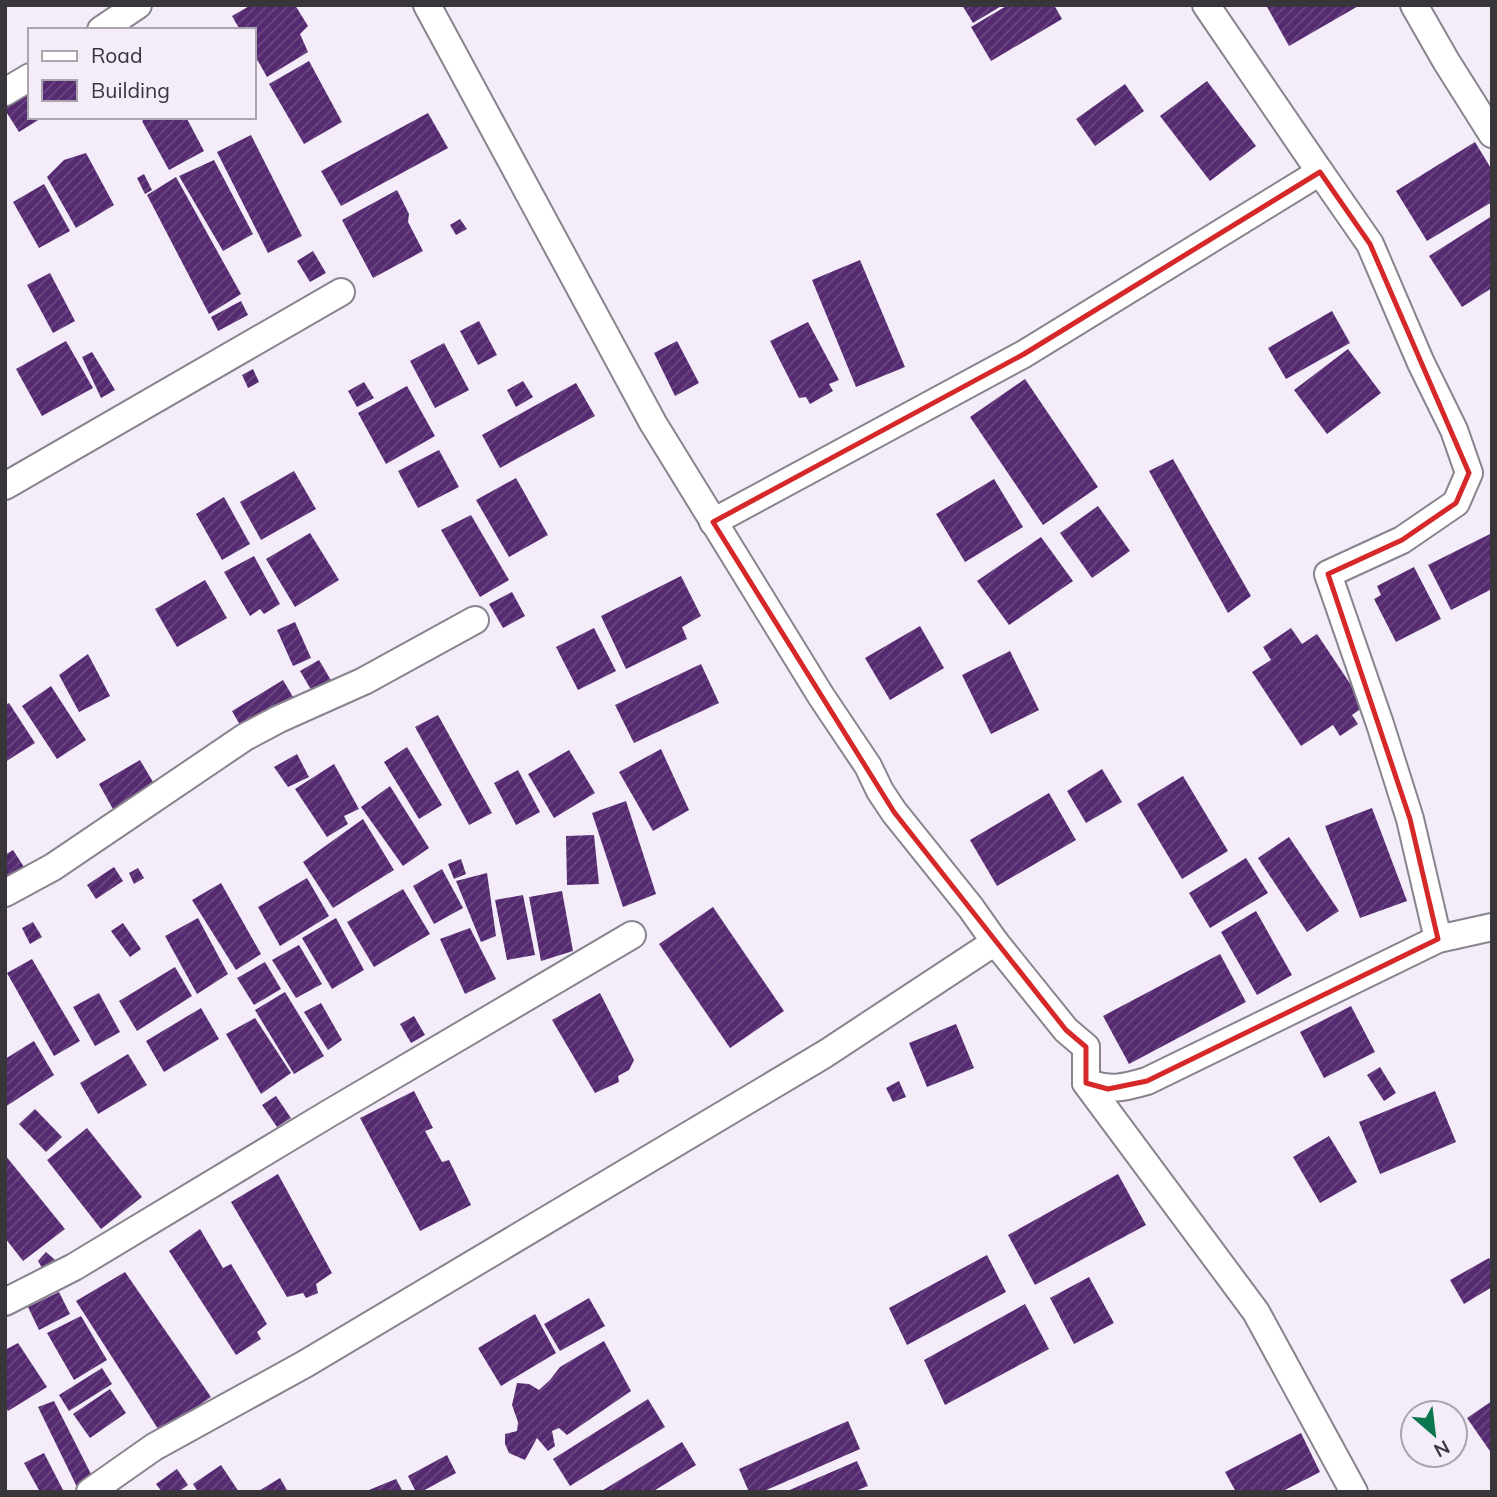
<svg xmlns="http://www.w3.org/2000/svg" width="1497" height="1497" font-family="Mulish,sans-serif">
  <defs>
    <pattern id="building-hatch" width="6" height="6" patternUnits="userSpaceOnUse" patternTransform="scale(1.75)"><rect width="6" height="6" fill="#552a70"/><path d="M-1 1l2-2M0 6l6-6M5 7l2-2" fill="none" stroke="#6b4981"/></pattern>
  </defs>
  <rect width="100%" height="100%" fill="#f4edf9"/>
  <g fill="url(#building-hatch)">
    <path d="M251,5H295L308,26L300,34L308,52L267,77L254,54V30H240L232,16Z"/>
    <path d="M962,5H1003L973,23Z"/>
    <path d="M1008,5H1054L1062,19L991,61L971,27Z"/>
    <path d="M1266,5H1360L1289,46Z"/>
    <path d="M309,61L342,122L304,144L269,84Z"/>
    <path d="M1207,81L1256,146L1210,181L1160,116Z"/>
    <path d="M1125,84L1144,111L1095,146L1076,119Z"/>
    <path d="M30,90V117H43L19,132L5,110V105Z"/>
    <path d="M428,113L448,148L341,206L321,171Z"/>
    <path d="M147,117H186L204,151L169,170L142,121Z"/>
    <path d="M251,135L302,236L268,253L217,152Z"/>
    <path d="M1475,142L1492,170V202L1427,241L1396,191Z"/>
    <path d="M86,153L114,205L76,228L47,177L64,160Z"/>
    <path d="M214,160L253,234L223,251L179,176Z"/>
    <path d="M144,174L152,190L145,194L137,178Z"/>
    <path d="M176,177L241,294L209,314L147,195Z"/>
    <path d="M44,184L70,231L39,248L13,202Z"/>
    <path d="M397,190L409,214L408,222L423,251L373,278L342,220Z"/>
    <path d="M1492,216V288L1462,307L1429,256Z"/>
    <path d="M460,219L467,229L456,235L450,225Z"/>
    <path d="M313,251L326,273L310,282L297,261Z"/>
    <path d="M860,260L905,367L856,387L812,280Z"/>
    <path d="M50,273L75,321L53,333L27,285Z"/>
    <path d="M241,301L248,315L218,331L211,317Z"/>
    <path d="M1332,311L1350,343L1286,379L1268,348Z"/>
    <path d="M479,321L497,355L478,365L460,331Z"/>
    <path d="M808,322L839,380L829,384L833,391L810,404L806,397L799,398L770,341Z"/>
    <path d="M66,341L93,388L42,416L16,369Z"/>
    <path d="M677,341L699,383L675,396L654,353Z"/>
    <path d="M444,343L469,390L435,408L410,361Z"/>
    <path d="M1348,349L1381,393L1327,434L1294,390Z"/>
    <path d="M92,352L115,390L101,398L82,357Z"/>
    <path d="M253,369L259,382L248,388L242,375Z"/>
    <path d="M1025,379L1098,487L1043,525L970,417Z"/>
    <path d="M523,381L533,397L516,407L507,390Z"/>
    <path d="M364,382L374,398L357,407L348,391Z"/>
    <path d="M576,383L595,416L500,468L482,435Z"/>
    <path d="M407,386L435,436L386,464L358,413Z"/>
    <path d="M439,450L459,487L418,508L398,471Z"/>
    <path d="M1173,459L1251,596L1228,613L1149,471Z"/>
    <path d="M294,471L316,509L261,540L240,502Z"/>
    <path d="M516,478L548,535L509,557L476,500Z"/>
    <path d="M994,479L1023,527L965,562L936,514Z"/>
    <path d="M224,497L250,544L222,560L196,514Z"/>
    <path d="M1098,506L1130,551L1092,578L1060,533Z"/>
    <path d="M471,515L509,580L480,597L441,530Z"/>
    <path d="M310,533L339,580L295,607L266,559Z"/>
    <path d="M1492,533V589L1451,610L1428,565Z"/>
    <path d="M1041,537L1073,581L1009,625L977,581Z"/>
    <path d="M254,556L280,604L264,614L260,609L250,616L224,572Z"/>
    <path d="M1414,567L1441,619L1396,642L1374,599L1381,595L1377,586Z"/>
    <path d="M681,576L701,616L682,627L687,639L626,669L601,616Z"/>
    <path d="M205,580L227,618L177,647L155,609Z"/>
    <path d="M512,592L525,616L503,628L489,604Z"/>
    <path d="M295,622L311,658L293,666L277,630Z"/>
    <path d="M920,626L944,668L890,700L865,658Z"/>
    <path d="M594,628L616,671L578,690L556,647Z"/>
    <path d="M1291,628L1302,644L1317,634L1365,706L1352,715L1358,724L1340,736L1333,725L1301,746L1252,672L1271,660L1263,647Z"/>
    <path d="M1010,651L1039,710L991,734L962,675Z"/>
    <path d="M88,654L110,696L79,712L59,675Z"/>
    <path d="M319,660L332,682L313,693L300,671Z"/>
    <path d="M701,664L719,703L634,743L615,705Z"/>
    <path d="M283,680L296,702L244,732L232,711Z"/>
    <path d="M51,686L86,740L57,759L22,706Z"/>
    <path d="M9,703L35,743L5,762V705Z"/>
    <path d="M438,715L492,813L469,825L415,727Z"/>
    <path d="M407,747L442,805L419,819L384,762Z"/>
    <path d="M661,749L689,810L653,831L619,772Z"/>
    <path d="M569,750L595,793L554,818L528,774Z"/>
    <path d="M297,754L309,777L288,787L274,767Z"/>
    <path d="M140,760L156,787L114,811L99,784Z"/>
    <path d="M334,764L359,809L344,816L348,824L327,837L295,789Z"/>
    <path d="M1102,769L1122,802L1086,823L1067,791Z"/>
    <path d="M518,770L540,812L516,825L494,783Z"/>
    <path d="M1183,776L1228,851L1182,879L1137,804Z"/>
    <path d="M390,786L429,848L403,866L361,807Z"/>
    <path d="M1049,793L1076,840L997,886L970,840Z"/>
    <path d="M626,801L656,894L623,907L592,813Z"/>
    <path d="M1372,808L1407,901L1360,918L1325,826Z"/>
    <path d="M363,819L394,870L333,908L303,862Z"/>
    <path d="M594,835L599,884L567,885L566,836Z"/>
    <path d="M1289,837L1339,911L1307,932L1258,858Z"/>
    <path d="M13,850L26,870L5,883V855Z"/>
    <path d="M1246,858L1268,893L1210,928L1189,893Z"/>
    <path d="M461,859L466,874L454,879L448,864Z"/>
    <path d="M114,867L123,881L96,899L87,885Z"/>
    <path d="M138,868L144,878L134,884L129,873Z"/>
    <path d="M442,869L463,908L434,924L413,886Z"/>
    <path d="M487,873L496,936L481,942L456,881Z"/>
    <path d="M307,878L329,916L280,946L258,907Z"/>
    <path d="M221,883L261,954L236,970L192,900Z"/>
    <path d="M403,889L430,934L374,967L347,922Z"/>
    <path d="M562,891L573,951L541,961L529,897Z"/>
    <path d="M523,895L535,955L507,960L495,900Z"/>
    <path d="M713,907L784,1011L730,1048L659,944Z"/>
    <path d="M1256,911L1292,975L1257,995L1221,932Z"/>
    <path d="M198,918L228,974L197,994L165,936Z"/>
    <path d="M336,918L364,970L332,989L302,938Z"/>
    <path d="M33,922L42,937L30,944L22,928Z"/>
    <path d="M123,923L141,949L130,957L111,931Z"/>
    <path d="M470,928L496,979L465,994L440,939Z"/>
    <path d="M299,945L322,984L296,998L272,960Z"/>
    <path d="M1220,954L1246,1002L1129,1064L1103,1016Z"/>
    <path d="M32,959L80,1041L54,1056L7,973Z"/>
    <path d="M265,962L281,989L254,1005L237,978Z"/>
    <path d="M175,967L192,996L137,1031L119,1001Z"/>
    <path d="M285,992L324,1056L294,1074L255,1010Z"/>
    <path d="M99,993L120,1032L95,1046L73,1007Z"/>
    <path d="M600,993L634,1060L629,1070L618,1076L619,1082L595,1093L552,1020Z"/>
    <path d="M321,1003L342,1040L328,1050L304,1012Z"/>
    <path d="M1351,1006L1375,1052L1324,1078L1300,1032Z"/>
    <path d="M201,1008L219,1039L164,1072L146,1041Z"/>
    <path d="M414,1016L425,1035L411,1043L400,1024Z"/>
    <path d="M255,1018L291,1073L261,1094L226,1034Z"/>
    <path d="M956,1024L974,1068L927,1087L909,1043Z"/>
    <path d="M34,1041L54,1075L5,1107V1059Z"/>
    <path d="M128,1054L147,1085L98,1114L80,1083Z"/>
    <path d="M1380,1067L1396,1093L1384,1101L1367,1075Z"/>
    <path d="M899,1081L906,1097L893,1102L886,1088Z"/>
    <path d="M414,1091L433,1128L425,1131L442,1162L449,1160L471,1205L420,1231L360,1118Z"/>
    <path d="M1435,1091L1456,1142L1380,1174L1359,1122Z"/>
    <path d="M276,1096L291,1118L277,1127L262,1105Z"/>
    <path d="M35,1109L62,1137L46,1152L19,1124Z"/>
    <path d="M87,1128L142,1197L101,1229L47,1160Z"/>
    <path d="M1329,1136L1357,1182L1320,1203L1293,1157Z"/>
    <path d="M5,1155L65,1229L23,1261L5,1238Z"/>
    <path d="M278,1174L332,1273L316,1284L318,1293L306,1298L303,1293L287,1297L231,1202Z"/>
    <path d="M1118,1174L1146,1225L1035,1285L1008,1235Z"/>
    <path d="M200,1229L223,1268L231,1264L267,1324L257,1332L261,1339L236,1355L169,1251Z"/>
    <path d="M46,1252L61,1265L46,1275L38,1261Z"/>
    <path d="M987,1255L1006,1292L907,1345L889,1308Z"/>
    <path d="M1489,1258L1492,1263V1287L1464,1304L1450,1280Z"/>
    <path d="M125,1272L211,1397L160,1432L76,1301Z"/>
    <path d="M1089,1277L1114,1323L1074,1344L1050,1298Z"/>
    <path d="M59,1292L70,1314L39,1330L28,1307Z"/>
    <path d="M589,1298L605,1326L560,1351L544,1324Z"/>
    <path d="M1025,1304L1049,1349L945,1405L924,1360Z"/>
    <path d="M535,1314L556,1353L501,1386L478,1348Z"/>
    <path d="M81,1316L107,1360L74,1380L47,1333Z"/>
    <path d="M604,1341L631,1391L567,1435L559,1428L552,1431L555,1446L548,1451L537,1438L525,1460L509,1453L505,1444V1434L517,1431L518,1422L512,1405L517,1383L529,1384L539,1390L550,1380L560,1367Z"/>
    <path d="M18,1343L47,1387L8,1411L5,1407V1350Z"/>
    <path d="M102,1368L112,1384L69,1411L59,1395Z"/>
    <path d="M110,1389L126,1413L90,1438L73,1414Z"/>
    <path d="M648,1399L665,1427L570,1486L553,1459Z"/>
    <path d="M54,1401L94,1480L77,1487L38,1407Z"/>
    <path d="M1492,1401V1454L1467,1418Z"/>
    <path d="M848,1421L860,1449L762,1492H749L739,1469Z"/>
    <path d="M1301,1433L1320,1472L1281,1492H1236L1225,1472Z"/>
    <path d="M682,1442L696,1465L652,1492H600Z"/>
    <path d="M44,1453L64,1492H40L24,1463Z"/>
    <path d="M447,1455L456,1473L421,1492H416L408,1476Z"/>
    <path d="M857,1461L868,1486L853,1492H785Z"/>
    <path d="M221,1465L239,1492H198L193,1484Z"/>
    <path d="M177,1469L188,1485L178,1492H162L156,1484Z"/>
    <path d="M280,1478L288,1492H257Z"/>
    <path d="M396,1479L403,1492H364Z"/>
  </g>
  <g fill="none" stroke-linecap="round" stroke-linejoin="round">
    <defs>
      <g id="street">
        <path d="M427,5L653,423L821,696L868,766L880,791L894,812L971,908L995,942L1066,1030L1086,1047V1083L1256,1312L1354,1492"/>
        <path d="M1206,5L1320,172"/>
        <path d="M1414,5L1446,61L1492,134"/>
        <path d="M101,30L138,5"/>
        <path d="M5,92L30,77"/>
        <path d="M5,486L341,292"/>
        <path d="M713,522L1024,354L1320,172L1370,244L1421,363L1454,430L1469,473L1456,503L1402,540L1328,574L1380,724L1410,819L1438,939"/>
        <path d="M5,893L53,867L245,737L279,719L364,681L475,620"/>
        <path d="M1086,1083C1113,1090 1119,1089 1147,1081L1438,939L1492,927"/>
        <path d="M5,1302L74,1267L328,1114L632,935"/>
        <path d="M90,1492L154,1447L305,1364L825,1054L995,942"/>
      </g>
    </defs>
    <use href="#street" stroke="#89838e" stroke-width="30"/>
    <use href="#street" stroke="#fff" stroke-width="26"/>
  </g>
  <path fill="none" stroke="#d62828" stroke-width="5" stroke-linejoin="round" d="M1320,172L1370,244L1469,473L1456,503L1402,540L1328,574L1410,819L1438,939L1147,1081L1108,1089L1086,1083V1047L1066,1030L894,812L713,522L1024,354Z"/>
  <rect width="1497" height="1497" fill="none" stroke="#38363b" stroke-width="14"/>
  <rect x="28" y="28" width="228" height="91" fill="#f4edf9" stroke="#a9a4ad" stroke-width="2"/>
  <rect x="42" y="51" width="35" height="10" fill="#ffffff" stroke="#a9a4ad" stroke-width="2"/>
  <text x="91" y="63" font-size="21" fill="#38363b">Road</text>
  <rect x="42" y="80" width="35" height="21" fill="url(#building-hatch)" stroke="#a9a4ad" stroke-width="2"/>
  <text x="91" y="98" font-size="21" fill="#38363b">Building</text>
  <g transform="translate(1434 1434) rotate(152)"><circle r="33" fill="#f4edf9" stroke="#a9a4ad" stroke-width="2"/>
  <path d="M0-5L12 26L0 18L-12 26Z" fill="#0b754d"/>
  <text y="-10" font-size="19" font-weight="bold" text-anchor="middle" fill="#38363b">N</text>
  </g>
</svg>
